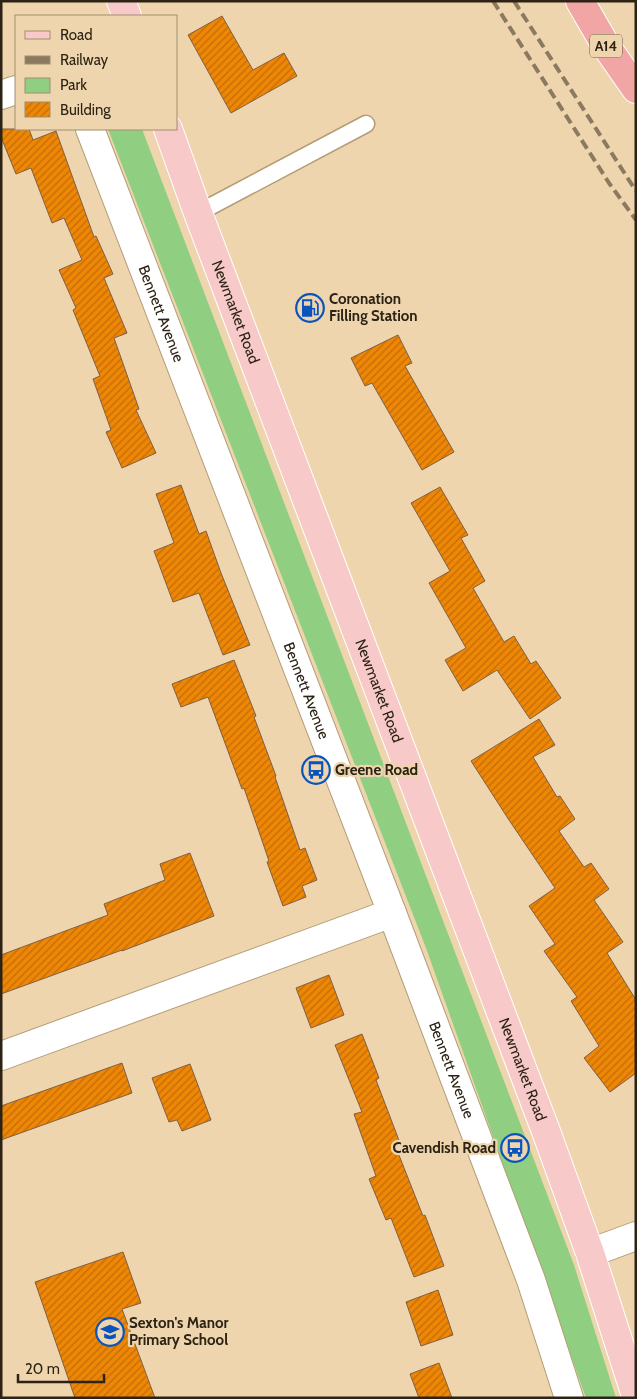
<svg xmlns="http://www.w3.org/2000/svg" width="637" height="1399" font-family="Cabin,sans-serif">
  <defs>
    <pattern id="building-hatch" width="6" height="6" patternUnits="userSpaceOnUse" patternTransform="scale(1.25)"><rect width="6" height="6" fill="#ee8606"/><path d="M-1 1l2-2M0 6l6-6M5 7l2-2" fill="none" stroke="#c16d06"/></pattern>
  </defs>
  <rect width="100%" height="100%" fill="#eed5ae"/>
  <path fill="#90cf81" d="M108,129H142L574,1265L616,1398H586L426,948Z"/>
  <g fill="url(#building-hatch)" stroke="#805f44">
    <path d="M222,16L253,70L284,53L297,76L231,113L188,35Z"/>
    <path d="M1,129H29L33,140L56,131L94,237L96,236L113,274L104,278L127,333L114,338L139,409L136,410L156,453L122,468L106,432L111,430L93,379L100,376L73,310L76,308L59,270L82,260L64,218L52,223L31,168L16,174L1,137Z"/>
    <path d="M398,335L412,363L405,366L454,452L422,470L372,383L365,386L351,358Z"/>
    <path d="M181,485L199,534L206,531L221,573L250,645L223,655L199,593L173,602L154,551L174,543L156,494Z"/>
    <path d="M440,487L468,535L461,538L485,581L473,588L504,642L514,636L531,664L536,661L561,698L530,719L497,670L463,691L445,660L466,648L429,583L450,571L411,503Z"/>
    <path d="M234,660L256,716L254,717L276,776L275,777L300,850L305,848L317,880L302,886L306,897L283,906L267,862L269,861L244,788L242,789L208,697L181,707L172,684Z"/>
    <path d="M539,719L555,745L533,757L557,797L560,796L575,819L559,831L584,867L591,863L609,889L594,900L623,942L607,953L636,1000V1073L610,1092L584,1058L599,1046L571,1001L577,997L544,951L555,944L529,906L555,888L509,820L471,761Z"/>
    <path d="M190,853L214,916L122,951V950L1,994V955L108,915L104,904L165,880L160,864Z"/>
    <path d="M329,975L344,1015L311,1028L296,988Z"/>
    <path d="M362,1034L379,1078L376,1080L400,1143L395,1145L423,1216L425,1215L444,1266L414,1277L391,1218L386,1220L369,1179L376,1176L354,1114L362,1112L335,1045Z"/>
    <path d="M122,1063L132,1093L1,1140V1106Z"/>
    <path d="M190,1064L211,1120L182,1131L177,1120L169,1122L152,1078Z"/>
    <path d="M123,1252L141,1303L122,1309L155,1398H75L35,1282Z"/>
    <path d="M438,1290L453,1335L421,1346L406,1302Z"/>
    <path d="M439,1363L452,1398H419L410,1374Z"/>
  </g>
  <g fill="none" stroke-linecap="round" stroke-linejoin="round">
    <defs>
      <path id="lane" d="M198,213L366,124"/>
      <g id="street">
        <path d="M1,95L16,90"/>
        <path id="s1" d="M90,129L392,913L531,1280L569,1398"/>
        <path d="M1,1056L392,913"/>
        <path d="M590,1253L636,1236"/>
      </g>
      <g id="primary">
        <path d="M121,1L127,16"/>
        <path id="s2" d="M168,129L198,213L547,1134L590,1253L636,1396"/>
      </g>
      <path id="highway" d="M580,1L606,46L636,89"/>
    </defs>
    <use href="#lane" stroke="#b39c76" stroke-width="19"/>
    <use href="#street" stroke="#b39c76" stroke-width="30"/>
    <use href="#primary" stroke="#fff" stroke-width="30"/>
    <use href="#highway" stroke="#fff" stroke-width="30"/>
    <use href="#lane" stroke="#fff" stroke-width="16"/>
    <use href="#street" stroke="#fff" stroke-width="28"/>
    <use href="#primary" stroke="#f7c9c9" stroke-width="28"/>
    <use href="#highway" stroke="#f1a5a5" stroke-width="28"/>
    <g stroke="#8b7a60" stroke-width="4" stroke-dasharray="10 5" stroke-linecap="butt">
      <path d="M493,1L609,183L636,220"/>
      <path d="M514,1L636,191"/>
    </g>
  </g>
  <defs>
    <symbol id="fuel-ring" viewBox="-11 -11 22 22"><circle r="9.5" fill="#eed5ae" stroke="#0953bd" stroke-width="1.5"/><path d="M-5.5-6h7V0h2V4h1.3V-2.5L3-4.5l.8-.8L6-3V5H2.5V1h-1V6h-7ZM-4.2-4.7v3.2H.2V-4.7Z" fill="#0953bd"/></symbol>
    <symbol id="bus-ring" viewBox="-11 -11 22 22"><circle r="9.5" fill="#eed5ae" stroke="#0953bd" stroke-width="1.5"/><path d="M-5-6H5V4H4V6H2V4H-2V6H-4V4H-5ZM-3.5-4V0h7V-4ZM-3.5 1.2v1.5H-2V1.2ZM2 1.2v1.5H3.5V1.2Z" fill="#0953bd"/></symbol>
    <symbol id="school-ring" viewBox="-11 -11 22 22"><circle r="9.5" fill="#eed5ae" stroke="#0953bd" stroke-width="1.5"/><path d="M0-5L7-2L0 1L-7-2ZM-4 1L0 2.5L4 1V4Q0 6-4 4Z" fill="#0953bd"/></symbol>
  </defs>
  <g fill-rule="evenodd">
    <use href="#fuel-ring" x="294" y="292" width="32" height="32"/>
    <use href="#bus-ring" x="300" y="754" width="32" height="32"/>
    <use href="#bus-ring" x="499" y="1132" width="32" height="32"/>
    <use href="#school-ring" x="94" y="1316" width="32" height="32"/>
  </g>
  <g text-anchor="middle" stroke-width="4.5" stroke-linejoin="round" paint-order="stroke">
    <rect fill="#eed5ae" stroke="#665842" stroke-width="1" x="590" y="34.5" width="32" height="23" rx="4"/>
    <g font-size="14" font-weight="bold" fill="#2c2314">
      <text x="606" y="51">A14</text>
    </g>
    <g font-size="15" font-weight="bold" fill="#2c2314" stroke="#eed5ae" text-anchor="start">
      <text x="329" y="304">Coronation<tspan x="329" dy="17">Filling Station</tspan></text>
      <text x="335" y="775">Greene Road</text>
      <text x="496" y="1153" text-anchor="end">Cavendish Road</text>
      <text x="129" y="1328">Sexton's Manor<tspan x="129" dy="17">Primary School</tspan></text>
    </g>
    <g font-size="15" fill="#2c2314" stroke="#eed5ae">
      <text dy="5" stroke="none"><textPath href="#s2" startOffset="195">Newmarket Road</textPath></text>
      <text dy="5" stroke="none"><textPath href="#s1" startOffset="198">Bennett Avenue</textPath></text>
      <text dy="5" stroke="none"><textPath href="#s2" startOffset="600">Newmarket Road</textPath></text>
      <text dy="5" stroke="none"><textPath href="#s1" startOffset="602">Bennett Avenue</textPath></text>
      <text dy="5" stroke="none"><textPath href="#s2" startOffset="1005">Newmarket Road</textPath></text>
      <text dy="5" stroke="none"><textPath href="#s1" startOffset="1008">Bennett Avenue</textPath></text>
    </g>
  </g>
  <rect width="637" height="1399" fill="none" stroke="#2c2314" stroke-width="5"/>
  <rect x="15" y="15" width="162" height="115" fill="#eed5ae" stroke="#a08e70"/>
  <rect x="25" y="31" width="25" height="8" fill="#f7c9c9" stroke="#a08e70"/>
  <text x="60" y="40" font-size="15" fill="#2c2314">Road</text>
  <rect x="25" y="56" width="25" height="8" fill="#8b7a60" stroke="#a08e70"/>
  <text x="60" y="65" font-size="15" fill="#2c2314">Railway</text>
  <rect x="25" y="78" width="25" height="15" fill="#90cf81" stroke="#a08e70"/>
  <text x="60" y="90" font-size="15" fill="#2c2314">Park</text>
  <rect x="25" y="102" width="25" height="15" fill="url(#building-hatch)" stroke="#a08e70"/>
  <text x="60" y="115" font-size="15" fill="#2c2314">Building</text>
  <path d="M18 1374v8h86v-8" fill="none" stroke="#2c2314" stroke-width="2.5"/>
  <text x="25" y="1374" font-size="15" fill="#2c2314" stroke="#eed5ae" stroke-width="4" paint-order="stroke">20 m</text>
</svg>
